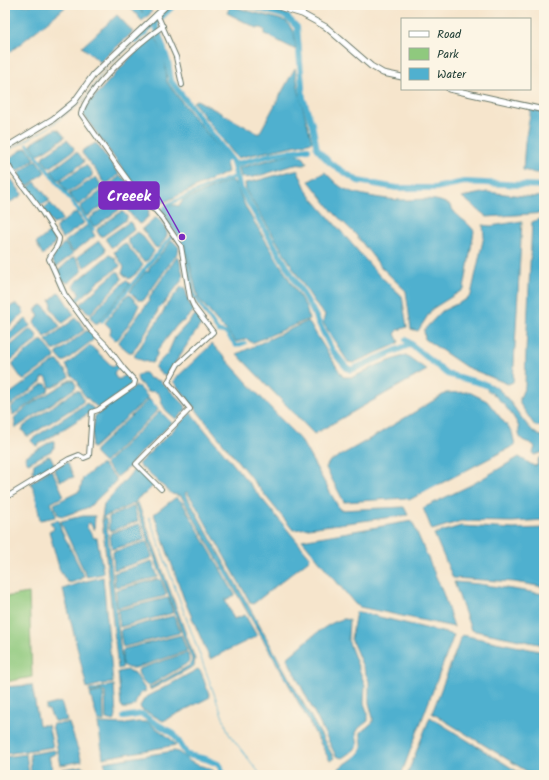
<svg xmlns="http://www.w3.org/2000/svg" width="549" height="780" font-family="Kalam,sans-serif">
  <rect width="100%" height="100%" fill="#fcf5e5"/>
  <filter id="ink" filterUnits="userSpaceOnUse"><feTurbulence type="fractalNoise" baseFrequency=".025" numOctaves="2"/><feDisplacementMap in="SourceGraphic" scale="8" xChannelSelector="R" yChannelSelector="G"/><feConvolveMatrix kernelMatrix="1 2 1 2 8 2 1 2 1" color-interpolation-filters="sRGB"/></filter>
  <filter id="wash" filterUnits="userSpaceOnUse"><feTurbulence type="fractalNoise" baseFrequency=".012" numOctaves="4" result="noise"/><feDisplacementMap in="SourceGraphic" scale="16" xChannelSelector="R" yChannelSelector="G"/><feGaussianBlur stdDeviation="0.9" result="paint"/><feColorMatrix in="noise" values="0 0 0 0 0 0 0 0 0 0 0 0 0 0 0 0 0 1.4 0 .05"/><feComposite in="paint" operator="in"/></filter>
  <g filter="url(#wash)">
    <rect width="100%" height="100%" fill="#f6e5cc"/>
    <path fill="#8fc97e" stroke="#578359" d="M29,593L32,677L5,682V597Z"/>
    <g fill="#50b0cf" stroke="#387682">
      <path d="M5,5H68L5,56Z"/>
      <path d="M128,5H136L143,13L137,5H146L152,12L142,21Z"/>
      <path d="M230,6L286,21L294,32L296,50L265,34V30L262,28H257L227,13Z"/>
      <path d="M117,15L133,32L100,62L82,47Z"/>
      <path d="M154,34L165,57L167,82L190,113L229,160L226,163L228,172L154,207L148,205L83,114L84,108L150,36Z"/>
      <path d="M295,68L299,92L312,142L237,158L193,102L197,100L259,134Z"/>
      <path d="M531,109L544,112V173H535L523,170L525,142Z"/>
      <path d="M56,129L59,130L64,136V138L38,155L31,145L34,142Z"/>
      <path d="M67,140L74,148L73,151L51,167H48L42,159L43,156Z"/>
      <path d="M96,143L119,174L107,184L101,179V177L82,153L83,150Z"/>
      <path d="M25,148L28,149L35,159L18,171H16L8,159Z"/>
      <path d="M75,153H78L84,161L83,163L61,179L58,180L51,171Z"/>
      <path d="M296,153L304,158L307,163L304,165C301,165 298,164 295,165C281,167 254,181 241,177L239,168Z"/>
      <path d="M36,160L45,172L28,186C24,184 19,178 19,173Z"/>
      <path d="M86,165L92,172V176L69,192H67L60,182Z"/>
      <path d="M5,170L10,179L12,180L22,194L21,196L5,205Z"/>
      <path d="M295,170L298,171L308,193L377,273L402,296L407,327L398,330L395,334L399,342L395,345L353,363L348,362L323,323L325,314L319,309L304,286L246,191L245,183L259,180Z"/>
      <path d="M325,172C330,177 335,183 341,187C354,195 388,200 404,200C422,200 435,196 451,206C454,216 468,221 474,231L464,289L432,309L418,331L411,329L406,291L381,267L356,235L334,213L309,181Z"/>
      <path d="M120,176L125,179L149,210L148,217L140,224L137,222L109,188L108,186Z"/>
      <path d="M96,177L101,185V187L79,205L77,204L69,194Z"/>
      <path d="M231,180L235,183L247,210L306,307L309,319L252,343L247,339L236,342L225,329L222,327L198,298L183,236L164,212L169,205H175L178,206L180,205L183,200Z"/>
      <path d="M35,182L49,199V201L42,205L38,203L27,189Z"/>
      <path d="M104,189L107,190L112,197L111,200L88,216H86L80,208L81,206Z"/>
      <path d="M487,192L532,197L544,196V213L487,217L462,197Z"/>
      <path d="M113,202H115L119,207V210L96,226H93L89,220L90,218Z"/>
      <path d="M50,203L61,216L62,220L60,222L53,224L43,209Z"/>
      <path d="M76,212L84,223L63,238H62L56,229V227Z"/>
      <path d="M121,212H123L127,216V219L103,236H100L97,231L98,228Z"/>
      <path d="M155,218H158C169,234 171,233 158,248L155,247L143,230V228Z"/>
      <path d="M542,218H544V427L535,426L520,404V398L525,386L526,351L532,222Z"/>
      <path d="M522,221L513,382L508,384L466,367L425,339L424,330L442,311L467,299L471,295L484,236L483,225L491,226Z"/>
      <path d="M129,222L131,223L134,230L112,247H111L106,240V238Z"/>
      <path d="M86,226H89L95,236L73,252L65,242L66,241Z"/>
      <path d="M137,232L141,234L154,251L153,253L147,261H143L128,242V239Z"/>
      <path d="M49,233L51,234L55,240L54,244L43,255L36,243Z"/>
      <path d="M172,240L179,247L178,252L144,300H138L130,292L131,290L145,272L149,271V268Z"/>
      <path d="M99,241L105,249V252L85,267L77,257Z"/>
      <path d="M63,244H65L73,254L56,267L52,260L53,257Z"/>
      <path d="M123,244H126L143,265L138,272L129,279L122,273L124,267L114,252Z"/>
      <path d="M109,255L115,258L116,261L120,265L119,267L99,281L75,304L73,301L80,294L74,286L75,283Z"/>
      <path d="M73,257L76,258L83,270L68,283L62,280L58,271Z"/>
      <path d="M177,257L179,258L183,275L182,280L162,306L158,308L157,314L133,352H129L118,343L149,301L150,296Z"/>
      <path d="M116,272H119L122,279L91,313H89L81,306L80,304Z"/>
      <path d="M126,280L130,284L98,323H95L91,319V315Z"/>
      <path d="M181,287L185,288L189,303L193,309V312L184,321L178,324L157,351V355L152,363C146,362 139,360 134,356L164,311L165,307Z"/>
      <path d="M58,293H60L74,315L63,323L61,322L51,308L52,305L50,300Z"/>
      <path d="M129,294L139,305L133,318L118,339L114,340L110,334L111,329L105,323L126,296Z"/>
      <path d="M16,304L22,309L24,313L11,325H7L5,321V311L13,305Z"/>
      <path d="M42,305L46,308L59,325L60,327L45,337L34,323L39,316L36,312V309Z"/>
      <path d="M196,314L201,320V324C190,341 177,358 168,376H165L155,368V366L168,353L175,337Z"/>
      <path d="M76,318L84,327V330L56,350H53L46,340Z"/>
      <path d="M26,319L30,325L29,327L5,346V336Z"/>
      <path d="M308,321L343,377H353L378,365L406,355L427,370L314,434L237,354Z"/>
      <path d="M30,329L33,330L37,336V340L11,360L6,356L8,353V348Z"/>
      <path d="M86,331H89L94,336L93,340L65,361H62L57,355V353Z"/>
      <path d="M40,341H43L55,356L54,359L24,380L22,379L13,366V363Z"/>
      <path d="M212,344L302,442L340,510L404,507L408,515L293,530L173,381Z"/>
      <path d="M90,345L112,366L118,364L120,369L115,371L114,374L117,379H120L125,375L132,382V384L101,408L97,407C90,401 79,392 78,382L72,376L66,365Z"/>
      <path d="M55,361H58L69,376L68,378L53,387H50L47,378L44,377L42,379L41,382L11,405L8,395Z"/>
      <path d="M142,373H145L149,378L160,381L185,405L186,410L176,419C172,415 166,412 164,407C159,400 163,389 148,392L138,381L137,376Z"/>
      <path d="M70,380H73L76,385L75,388L16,428L14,418L28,406Z"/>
      <path d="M43,384H46L49,388L48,391L13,415L11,407Z"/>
      <path d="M491,384C510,395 517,416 533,431C536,434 540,436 544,437V452L534,455L533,453L535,447C531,441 523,443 520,437C518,434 520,429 518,425C513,414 498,396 487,390Z"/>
      <path d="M136,386L139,387L147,396V399L93,448L91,447L95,416Z"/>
      <path d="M75,391H79L83,398V402L29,436H27L22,430L24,426Z"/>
      <path d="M469,392L487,401L512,432L515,445L409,500L406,498L344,502L326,468L329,462L375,436L446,393Z"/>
      <path d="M149,399L158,408V410L104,463L95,454V450Z"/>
      <path d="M87,403L94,409V410L36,446L31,441L32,439Z"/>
      <path d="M160,411L172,423L139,454L127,469L117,477L105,464Z"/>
      <path d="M191,413L310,557L309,560L253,604L250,602L195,504L187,492L185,493L334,758L330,761L288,683L181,496L172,494L138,464Z"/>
      <path d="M52,441H54V448L51,451L28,463L25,458L26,456Z"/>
      <path d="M48,456L51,457L54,464V466L38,476H35L33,471L34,464Z"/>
      <path d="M519,457L534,466L537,465L539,458H544V520L512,522L461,521L432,530L423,508L473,484Z"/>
      <path d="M67,462L74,477L60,481L54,469Z"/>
      <path d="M100,465H103L116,478V481L89,507L64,516L58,515L54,504L80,491L83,478Z"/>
      <path d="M135,469H137L153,486L146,493L138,498L135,503L102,518L104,504Z"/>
      <path d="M50,470L53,472L63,494L62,497L51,503L56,514L55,517L40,520L35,493L31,483Z"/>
      <path d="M175,498H177L182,502L235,595L225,600L234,619L245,615L257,636L210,659L184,599L154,514Z"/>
      <path d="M138,503L195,659L194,666L192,667L150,690L149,688L190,665L192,660L135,504Z"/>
      <path d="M134,506L138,521L111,531L109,529V517Z"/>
      <path d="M83,516H95L94,530L90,523H89L86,526L94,538H97L103,571L102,574L87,577L62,525L61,521Z"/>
      <path d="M102,519H106L122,664V651L124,649L181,635L187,651L135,668H128L122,665V668L118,669Z"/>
      <path d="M58,520L60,522L61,530L84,576L81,577V579L70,583V582H67L60,571L49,531H52L54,528L50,522Z"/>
      <path d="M412,521L443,593L454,627L360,607L355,604L302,540Z"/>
      <path d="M139,524H140L145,540L112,549L110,536L111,533Z"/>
      <path d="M461,526L513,529L544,528V587L514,582L453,578L434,534Z"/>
      <path d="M145,542H147L152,557L151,558L114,570L113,552Z"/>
      <path d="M152,561L158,577L117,587L115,586L114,573Z"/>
      <path d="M103,577L113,683L102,684L87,688L63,589L83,582Z"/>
      <path d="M158,579L161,580L166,594L165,596L117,608L116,590Z"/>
      <path d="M454,582L479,584L544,594V645L471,630Z"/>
      <path d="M167,598L169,599L173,613L120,627L118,610Z"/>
      <path d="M356,612H359L454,635L401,775H330C338,767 359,758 362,748C363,743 360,737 361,732L373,722V718L369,703V681L351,639Z"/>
      <path d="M173,616H174L180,631L179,633L123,647L122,644L120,631L122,629Z"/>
      <path d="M344,619L349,620L348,640L365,685L364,703L368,714V721L359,728L356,733L358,745L354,750L342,758L336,756L287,658C303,645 324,623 344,619Z"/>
      <path d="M462,635L544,652V775H533L432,713Z"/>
      <path d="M186,653L188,654L189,661L186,664L149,686C143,685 139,676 138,671L139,669Z"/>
      <path d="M198,669L201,672L210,697L163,721L141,709L140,706L145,698Z"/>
      <path d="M127,670L135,673L146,691C144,692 142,692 140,694C133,702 139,709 123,708L121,705L118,672Z"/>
      <path d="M32,685L39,725H48L53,747L5,754V687Z"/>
      <path d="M114,685L116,716L115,720L113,721L106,719L105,691L101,690L90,693L89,690Z"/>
      <path d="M102,691H103L104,721H98L90,694Z"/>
      <path d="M61,702L67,721H54L49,710H46V706Z"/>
      <path d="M430,717L523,775H407Z"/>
      <path d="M138,722H148C157,730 169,735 176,745L103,758L98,723L126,724Z"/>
      <path d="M69,723L82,761L61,765L52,725L53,724Z"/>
      <path d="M54,750L56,753L49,757L54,775H31L30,754Z"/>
      <path d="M174,751C182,752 186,760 193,763C203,768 209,765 216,775H109L104,762Z"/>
      <path d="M26,754L29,775H5V757Z"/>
      <path d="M83,766L86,775H62L64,773L63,769Z"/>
    </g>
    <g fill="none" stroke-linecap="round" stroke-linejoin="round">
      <g stroke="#50b0cf" stroke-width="1">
        <path d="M5,152L48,128L82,102L105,70L136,41"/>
        <path d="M149,517L229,734L261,775"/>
      </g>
      <g stroke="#50b0cf" stroke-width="3.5">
        <path d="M28,145L93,229"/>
        <path d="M237,176L207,187L167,205L161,213L182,237L194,296L218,331L226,333L236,346L245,343"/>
        <path d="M102,321L171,237"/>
      </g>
      <g stroke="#50b0cf" stroke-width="6">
        <path d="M248,5L286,16L297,27L303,98L312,124L317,149L330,163L358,181L397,188H435L464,182L544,186"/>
        <path d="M155,23L168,62L171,81L233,162L239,186L312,309L332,350L347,368L351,370L411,344"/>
        <path d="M136,41L174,5"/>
        <path d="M234,165L271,155L308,149"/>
        <path d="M406,340L447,374L484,384L495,390"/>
        <path d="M124,717L142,714L152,721L174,734L187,755L206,759L218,764L225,775"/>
      </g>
    </g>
  </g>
  <g filter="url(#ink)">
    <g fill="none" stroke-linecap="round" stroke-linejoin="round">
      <defs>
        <g id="minor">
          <path d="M157,14L176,57L182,85"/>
          <path d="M5,159L11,170L38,206L59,238C59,248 52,251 49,259L65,295L71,303L90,329L106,345L124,369L135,381L134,385L98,410L92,412L89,456L84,458L79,455L69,459L5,498"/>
          <path d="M161,489L136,464L190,409L168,382L178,364L213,332L194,307L190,298L181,246L162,218L155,210L147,206L116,164L81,114C86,89 141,41 163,26"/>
        </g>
        <g id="tertiary">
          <path d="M272,5L302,14L326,27L371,66L383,73L402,77"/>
          <path d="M449,89L544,110"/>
          <path d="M5,148L53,119L74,102L94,74L167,5"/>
        </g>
      </defs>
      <use href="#minor" stroke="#6a7869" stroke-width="6"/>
      <use href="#tertiary" stroke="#6a7869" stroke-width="7"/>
      <use href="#minor" stroke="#fff" stroke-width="4"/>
      <use href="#tertiary" stroke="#fff" stroke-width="5"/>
    </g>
  </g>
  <path fill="none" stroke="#7b2cbf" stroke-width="1.5" d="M182 237L159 196"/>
  <circle fill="#7b2cbf" stroke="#fcf5e5" stroke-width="1.5" cx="182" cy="237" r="4"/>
  <rect fill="#7b2cbf" stroke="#7b2cbf" stroke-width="1.5" x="99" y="182" width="60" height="27" rx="4"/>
  <g font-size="15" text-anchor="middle" font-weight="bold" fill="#fff">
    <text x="129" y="201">Creeek</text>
  </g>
  <rect width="549" height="780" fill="none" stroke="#fcf5e5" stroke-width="20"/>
  <rect x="401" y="18" width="130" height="72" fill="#fcf5e5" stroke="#a4ab9e"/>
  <rect x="409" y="31" width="20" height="6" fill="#ffffff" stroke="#a4ab9e"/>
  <text x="437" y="38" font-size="12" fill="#1f3d34">Road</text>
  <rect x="409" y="48" width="20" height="12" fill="#8fc97e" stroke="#a4ab9e"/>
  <text x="437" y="58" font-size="12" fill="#1f3d34">Park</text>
  <rect x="409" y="68" width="20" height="12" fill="#50b0cf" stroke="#a4ab9e"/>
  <text x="437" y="78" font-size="12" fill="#1f3d34">Water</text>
</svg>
